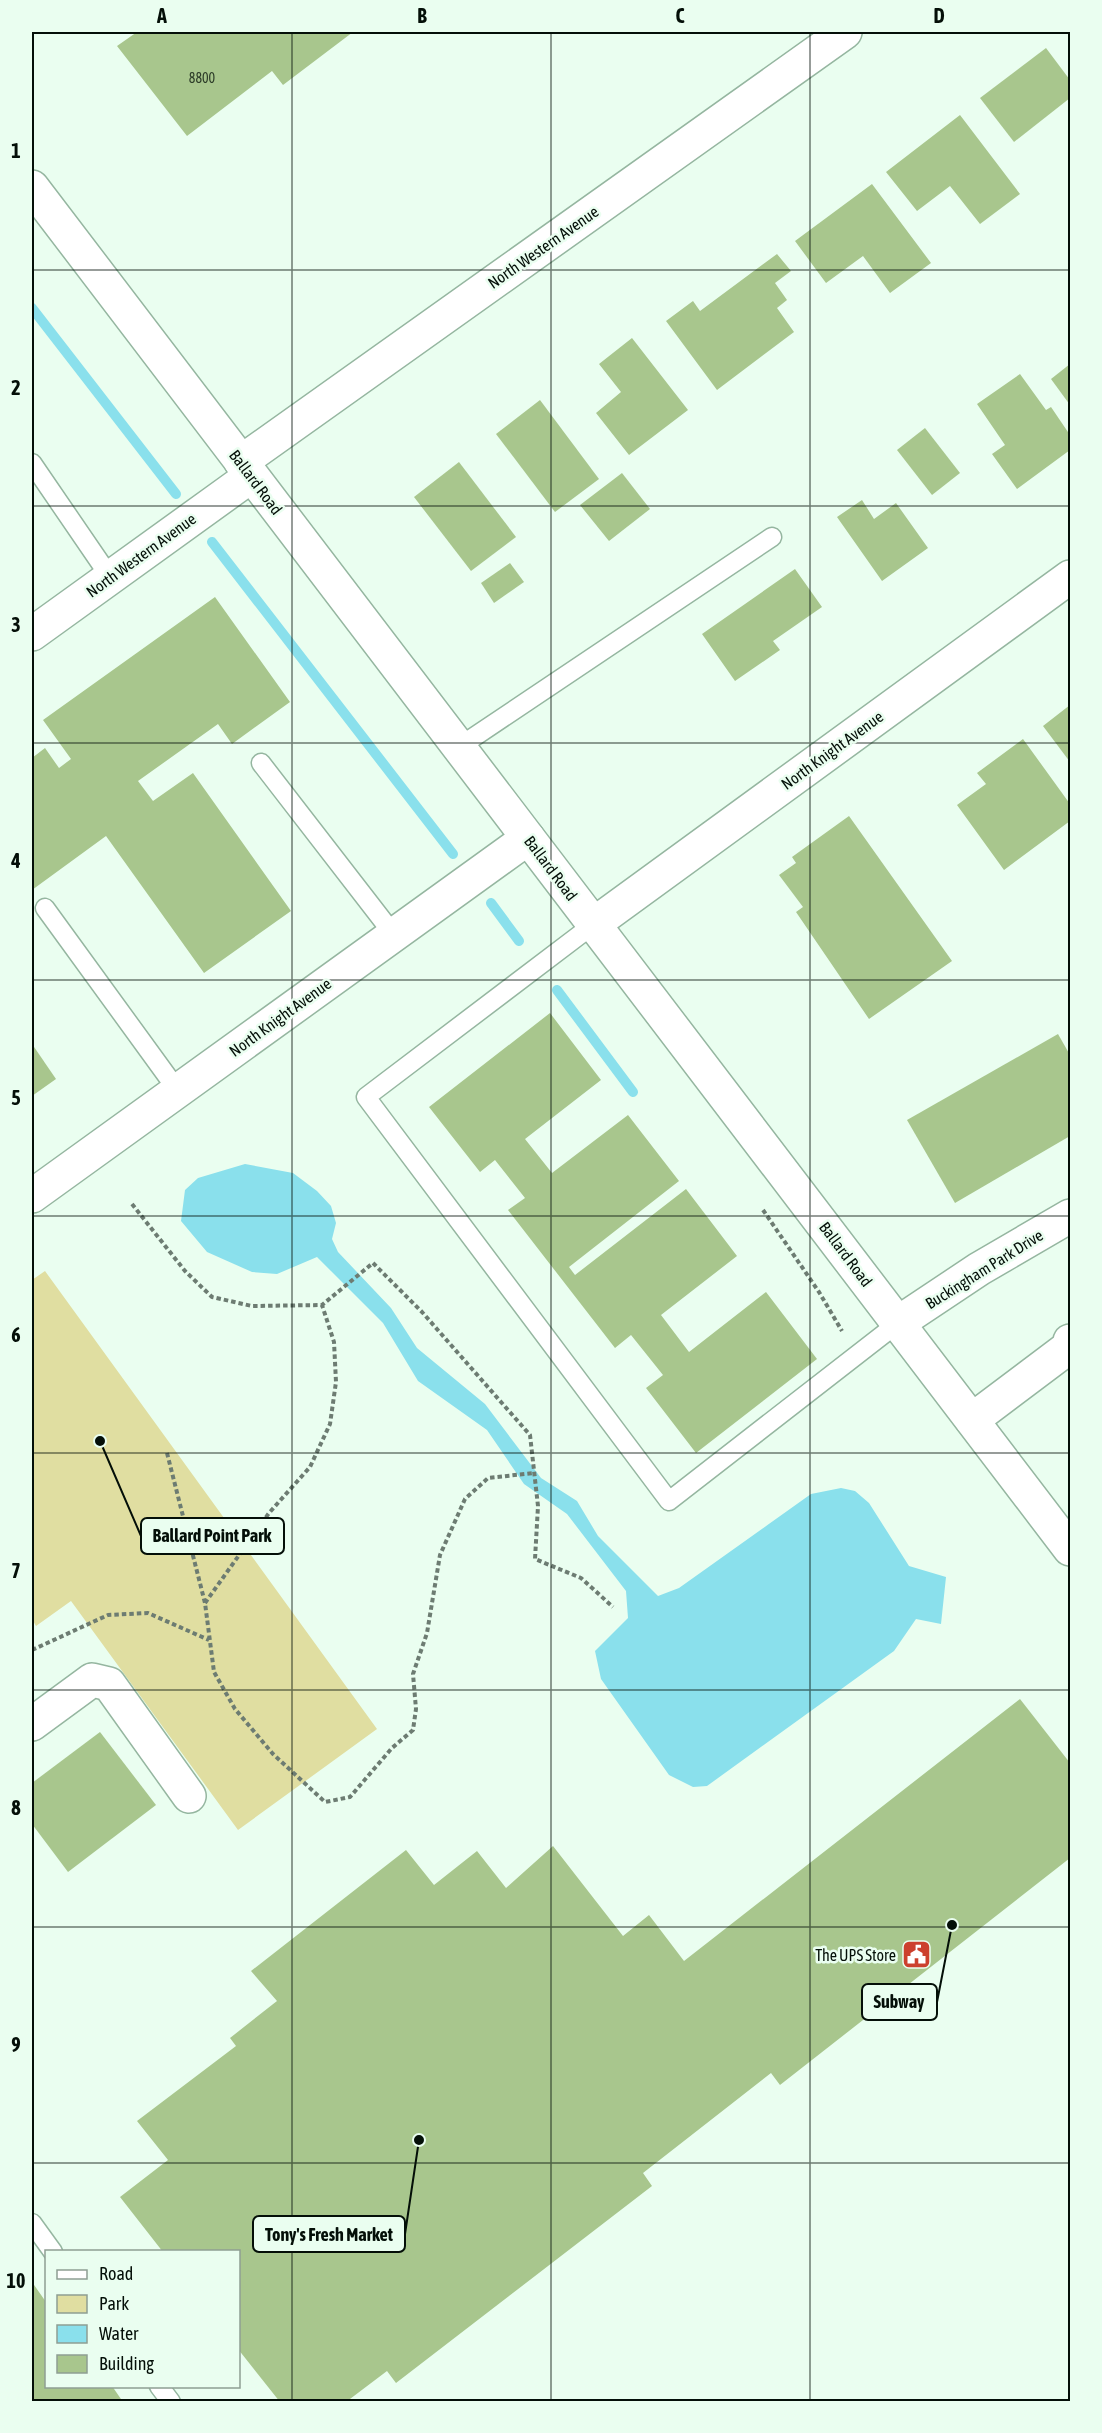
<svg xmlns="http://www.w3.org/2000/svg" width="1102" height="2433" font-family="'Asap Condensed',sans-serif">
  <rect width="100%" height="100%" fill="#eafef0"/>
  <path fill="#e0dea1" d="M45,1271L377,1729L238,1830L71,1601L36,1626L32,1619V1280Z"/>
  <path fill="#8ae0ec" d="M245,1164L293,1173L317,1191L331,1206L336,1223L332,1239L338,1252L391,1308L417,1348L485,1404L541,1478L577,1501L598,1536L658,1596L679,1588L811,1494L841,1488L855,1491L869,1503L909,1566L946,1577L941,1624L916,1619L894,1651L707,1786L693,1787L669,1775L601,1679L595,1651L628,1618L626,1591L567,1514L524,1484L487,1430L418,1381L383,1323L317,1257L277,1274L252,1272L207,1252L181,1221L185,1190L198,1178Z"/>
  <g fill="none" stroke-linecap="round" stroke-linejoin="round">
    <g stroke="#8ae0ec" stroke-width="10">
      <path d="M32,308L176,494"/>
      <path d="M212,542L453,854"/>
      <path d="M491,903L519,941"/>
      <path d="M557,990L633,1092"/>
    </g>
  </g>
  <g fill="#a8c68d">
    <path d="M137,32H353L283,85L272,71L187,136L117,46Z"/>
    <path d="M1046,48L1070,80V98L1014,142L980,98Z"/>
    <path d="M960,115L1020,194L980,224L950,186L917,211L886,172Z"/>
    <path d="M872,184L931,263L890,293L863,256L826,283L795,241Z"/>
    <path d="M777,254L791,271L775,283L787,300L777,308L794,332L717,390L666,321L693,301L700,311Z"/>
    <path d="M632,338L688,410L629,455L596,413L621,392L599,364Z"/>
    <path d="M1070,364V405L1051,379Z"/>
    <path d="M1020,374L1046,410L1051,407L1070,435V450L1017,489L992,454L1005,445L977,404Z"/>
    <path d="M540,400L599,479L555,512L496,434Z"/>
    <path d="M925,428L960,473L932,495L897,450Z"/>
    <path d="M459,462L516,537L471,571L414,497Z"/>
    <path d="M622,473L650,509L609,541L580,505Z"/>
    <path d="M862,500L874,519L896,503L928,548L882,581L837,517Z"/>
    <path d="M510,563L524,582L494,603L481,583Z"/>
    <path d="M795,569L822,607L773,641L780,650L735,681L702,634Z"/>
    <path d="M215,597L290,702L232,744L218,724L138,781L153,801L193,773L291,911L204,973L106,836L32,890V758L45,748L59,768L71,759L43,720Z"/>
    <path d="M1070,705V762L1043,726Z"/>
    <path d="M1023,739L1070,804V821L1004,870L957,805L986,784L977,773Z"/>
    <path d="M849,816L952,961L869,1019L796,912L803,907L779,875L796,863L792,857Z"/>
    <path d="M550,1013L601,1080L525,1139L552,1173L628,1115L679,1181L569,1267L575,1275L686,1189L737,1256L661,1315L689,1352L766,1292L817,1359L696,1453L646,1388L663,1375L631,1335L615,1348L508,1210L525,1198L495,1160L480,1172L429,1107Z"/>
    <path d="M1058,1034L1070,1055V1136L955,1203L907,1120Z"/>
    <path d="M32,1044L56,1079L32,1096Z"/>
    <path d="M1020,1699L1070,1763V1858L780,2085L771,2073L643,2173L652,2186L396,2383L387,2371L346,2402H280L238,2349V2252H163L120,2197L168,2160L137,2121L236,2046L230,2038L277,2001L251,1971L406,1850L434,1885L477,1851L506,1888L553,1846L623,1936L649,1915L684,1961Z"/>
    <path d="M100,1732L156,1805L68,1872L32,1824V1783Z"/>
    <path d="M32,2282L46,2302V2386H112L123,2402H32Z"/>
  </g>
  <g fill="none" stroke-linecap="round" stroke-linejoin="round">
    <defs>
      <g id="service">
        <path d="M32,463L110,577"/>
        <path d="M459,747L772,537"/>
        <path d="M261,763L394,935"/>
        <path d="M45,908L178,1091"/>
        <path d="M594,924L366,1097L669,1501L898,1323"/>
        <path d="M32,2223L53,2252"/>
        <path d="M159,2386L171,2402"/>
      </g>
      <g id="minor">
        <path d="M241,462L845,32"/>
        <path d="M32,634L251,476"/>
        <path d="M594,924L1070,577"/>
        <path d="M32,1196L528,838"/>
        <path d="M898,1323L979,1269L1070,1216"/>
        <path d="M972,1420L1069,1347L1070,1341"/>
        <path d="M32,1724L92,1680L109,1684L189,1796"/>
      </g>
      <path id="tertiary" d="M32,187L1070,1549"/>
    </defs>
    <use href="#service" stroke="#95b6a0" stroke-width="21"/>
    <use href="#minor" stroke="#95b6a0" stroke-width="36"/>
    <use href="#tertiary" stroke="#95b6a0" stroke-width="36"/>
    <g stroke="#6d7c72" stroke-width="4" stroke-dasharray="4.5 3" stroke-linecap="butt">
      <path d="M132,1204L185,1271L212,1297L252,1306L322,1305L373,1263L422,1312L530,1435L538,1506L535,1559L581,1578L613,1607"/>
      <path d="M763,1210L819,1292L842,1331"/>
      <path d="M167,1453L205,1603L214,1672L235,1709L273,1754L325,1802L350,1797L392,1748L413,1730L416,1709L413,1674L427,1633L440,1555L465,1499L488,1478L534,1473"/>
      <path d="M205,1603L269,1513L310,1467L330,1424L336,1382L334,1342L322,1305"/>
      <path d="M32,1650L108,1615L148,1613L209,1640"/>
    </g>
    <use href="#service" stroke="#fff" stroke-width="18"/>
    <use href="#minor" stroke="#fff" stroke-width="33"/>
    <use href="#tertiary" stroke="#fff" stroke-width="33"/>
  </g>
  <path fill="none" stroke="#040f08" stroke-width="1.5" stroke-opacity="0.55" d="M292,32V2402M551,32V2402M810,32V2402M32,270H1070M32,506H1070M32,743H1070M32,980H1070M32,1216H1070M32,1453H1070M32,1690H1070M32,1927H1070M32,2163H1070"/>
  <defs>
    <symbol id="civic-square" viewBox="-11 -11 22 22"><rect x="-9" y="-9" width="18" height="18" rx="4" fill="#cc402e" stroke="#eafef0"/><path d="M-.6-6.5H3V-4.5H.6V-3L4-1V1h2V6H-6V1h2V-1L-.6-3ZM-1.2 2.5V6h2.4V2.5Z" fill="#fff"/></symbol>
  </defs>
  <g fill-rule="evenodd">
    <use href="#civic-square" x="900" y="1938" width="33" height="33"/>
  </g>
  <g text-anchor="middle" stroke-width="5" stroke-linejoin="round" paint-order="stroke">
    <g font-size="14" fill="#2d3d29">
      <text x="202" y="83">8800</text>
    </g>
    <g font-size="16" fill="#040f08" stroke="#eafef0">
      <text transform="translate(543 247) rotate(-35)" y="6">North Western Avenue</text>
      <text transform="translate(256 482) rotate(53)" y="6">Ballard Road</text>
      <text transform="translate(141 555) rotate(-36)" y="6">North Western Avenue</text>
      <text transform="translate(832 750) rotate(-36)" y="6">North Knight Avenue</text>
      <text transform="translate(551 868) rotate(53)" y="6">Ballard Road</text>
      <text transform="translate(280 1017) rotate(-36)" y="6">North Knight Avenue</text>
      <text transform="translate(846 1254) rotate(53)" y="6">Ballard Road</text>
      <text transform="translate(984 1269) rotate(-32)" y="6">Buckingham Park Drive</text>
    </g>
    <g font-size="16" fill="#040f08" stroke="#eafef0" text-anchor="end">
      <text x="896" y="1961">The UPS Store</text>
    </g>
  </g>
  <path fill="none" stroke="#040f08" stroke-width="2" d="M100 1441L141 1536M952 1925L937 2002M419 2140L405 2234"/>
  <g fill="#040f08" stroke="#eafef0" stroke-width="2">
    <circle cx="100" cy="1441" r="6"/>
    <circle cx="952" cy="1925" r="6"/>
    <circle cx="419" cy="2140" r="6"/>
  </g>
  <g fill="#eafef0" stroke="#040f08" stroke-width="2">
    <rect x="141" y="1518" width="143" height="36" rx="6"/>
    <rect x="862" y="1984" width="75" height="36" rx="6"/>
    <rect x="253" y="2216" width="152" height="36" rx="6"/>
  </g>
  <g font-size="18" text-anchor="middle" font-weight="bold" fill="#040f08">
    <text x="212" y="1542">Ballard Point Park</text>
    <text x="899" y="2008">Subway</text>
    <text x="329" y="2241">Tony's Fresh Market</text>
  </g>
  <rect width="1102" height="2433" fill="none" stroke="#eafef0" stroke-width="66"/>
  <rect x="45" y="2250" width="195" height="138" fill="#eafef0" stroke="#8e9e93" stroke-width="1.5"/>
  <rect x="57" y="2270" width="30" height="9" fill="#ffffff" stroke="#8e9e93" stroke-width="1.5"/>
  <text x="99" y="2280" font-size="18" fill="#040f08">Road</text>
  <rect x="57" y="2295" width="30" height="18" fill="#e0dea1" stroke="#8e9e93" stroke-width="1.5"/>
  <text x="99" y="2310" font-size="18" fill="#040f08">Park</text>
  <rect x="57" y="2325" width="30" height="18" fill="#8ae0ec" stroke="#8e9e93" stroke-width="1.5"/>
  <text x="99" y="2340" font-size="18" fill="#040f08">Water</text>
  <rect x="57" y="2355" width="30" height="18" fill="#a8c68d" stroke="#8e9e93" stroke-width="1.5"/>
  <text x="99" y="2370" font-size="18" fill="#040f08">Building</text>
  <rect x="33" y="33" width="1036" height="2367" fill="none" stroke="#040f08" stroke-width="2"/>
  <g font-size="20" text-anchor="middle" font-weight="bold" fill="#040f08">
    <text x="162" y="23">A</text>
    <text x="422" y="23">B</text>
    <text x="680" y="23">C</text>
    <text x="939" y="23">D</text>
    <text x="16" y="158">1</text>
    <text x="16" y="395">2</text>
    <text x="16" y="632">3</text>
    <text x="16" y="868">4</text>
    <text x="16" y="1105">5</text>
    <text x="16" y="1342">6</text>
    <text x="16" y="1578">7</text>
    <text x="16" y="1815">8</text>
    <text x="16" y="2052">9</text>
    <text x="16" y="2288">10</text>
  </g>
</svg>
